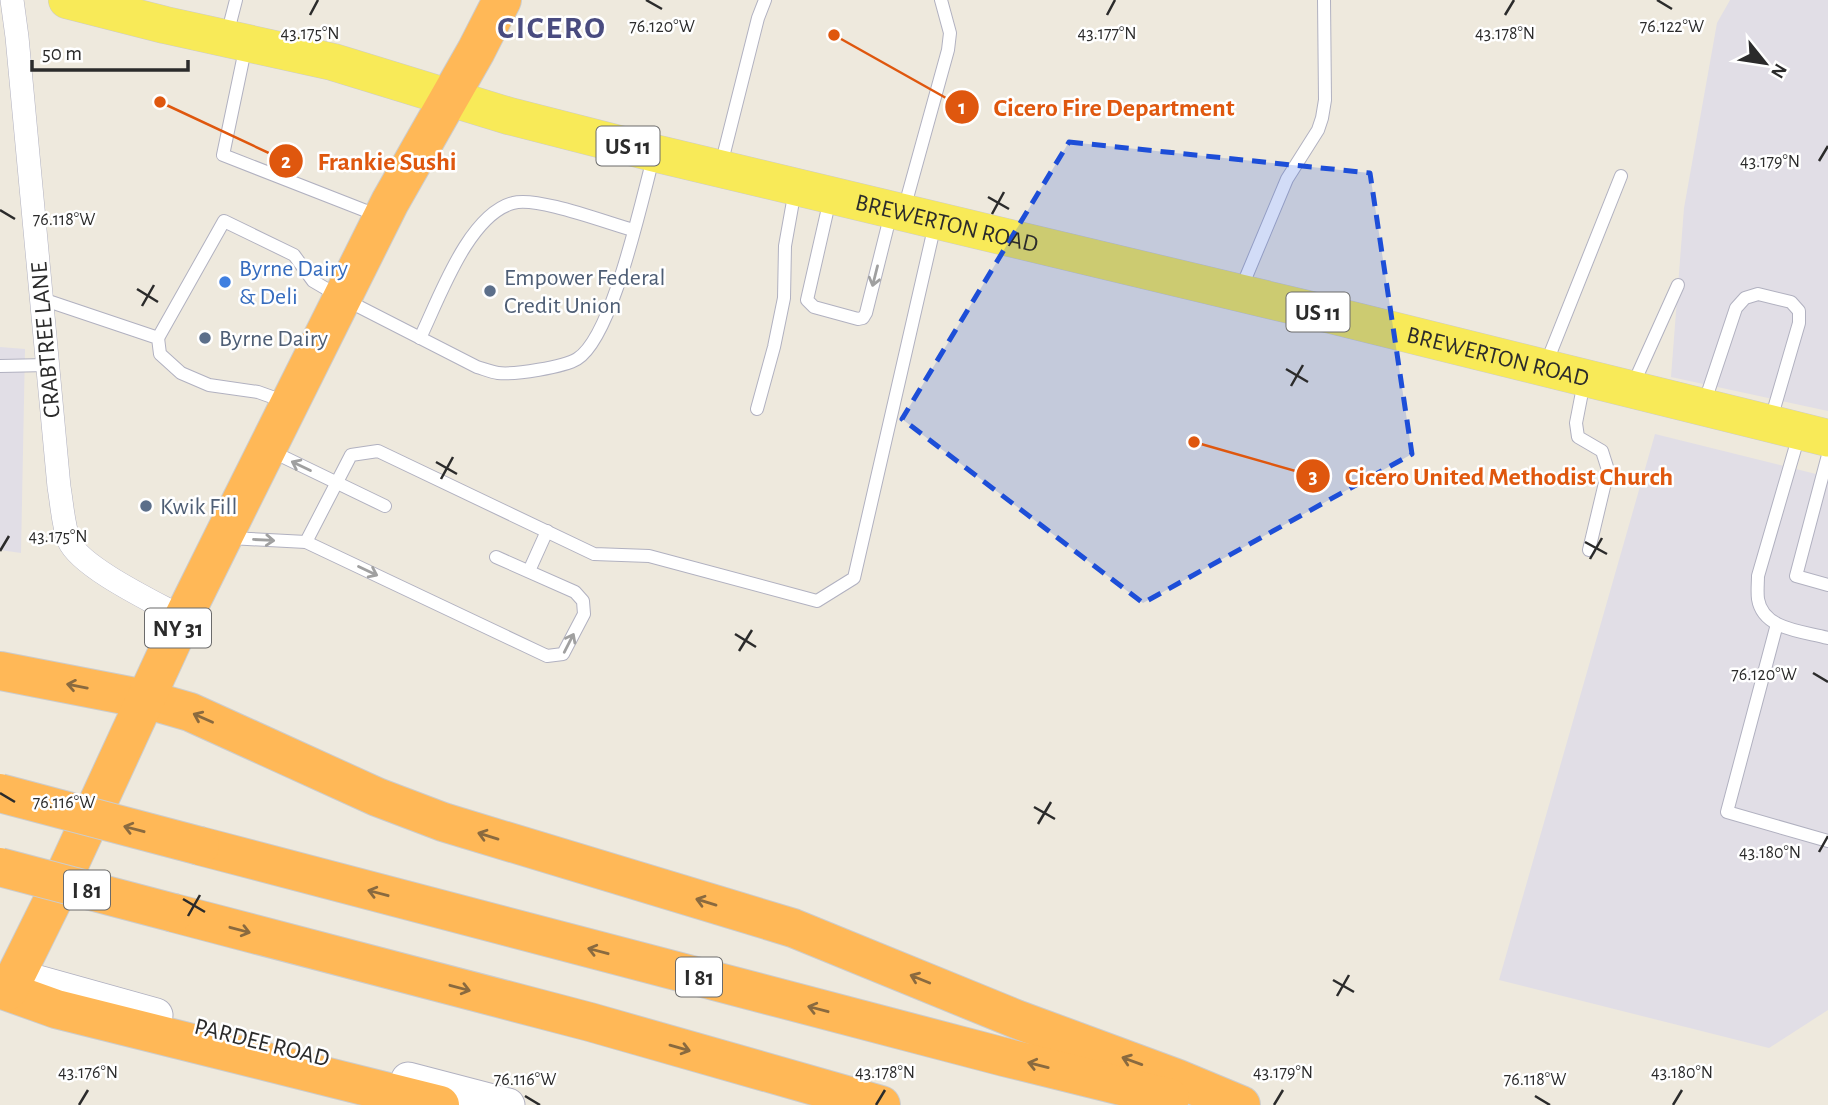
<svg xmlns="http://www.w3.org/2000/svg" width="1828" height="1105" font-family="'Alegreya Sans',sans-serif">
  <rect width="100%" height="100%" fill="#eee9dd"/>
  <g fill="#e1dee6">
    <path d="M1730,0H1828V411L1671,377L1684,208L1717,23Z"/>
    <path d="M0,347L25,349L21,553L0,550Z"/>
    <path d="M1655,434L1828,477V1010L1769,1048L1499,980Z"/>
  </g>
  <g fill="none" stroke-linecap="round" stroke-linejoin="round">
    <defs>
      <g id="lane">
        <path d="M227,35L236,0"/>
        <path d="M246,45L223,155L379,216"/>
        <path d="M721,165L758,18L765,0"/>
        <path d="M830,199L807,300L814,307L858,319L863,318L866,313L891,213"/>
        <path d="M904,209L948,50L950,33L941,0"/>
        <path d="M1241,289L1287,179L1318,130L1322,118L1325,100L1324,0"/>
        <path d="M42,299L158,338L160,354L181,373L209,385L258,392L286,402"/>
        <path d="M158,338L224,221L294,255L313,281L342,298L477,367C484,369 491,372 498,373C514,375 564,367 577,359C613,337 642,198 654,155"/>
        <path d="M420,338C439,299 468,215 513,203C537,196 607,223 633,230"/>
        <path d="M1546,364L1621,176"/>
        <path d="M0,366L48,365"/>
        <path d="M1584,382L1576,423L1578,437L1602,451L1608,470L1589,550"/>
        <path d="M1632,387L1678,285"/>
        <path d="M1704,404L1736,308L1745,298L1758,294L1791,302L1799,311V323L1771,419"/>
        <path d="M757,409L774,347L784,298L785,246L795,190"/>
        <path d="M1799,435L1758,576C1758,583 1757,591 1758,599C1763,630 1803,631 1828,638"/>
        <path d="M269,450L385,506"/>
        <path d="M230,538L306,542L547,656L563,654L584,614L583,601L575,592L496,557"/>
        <path d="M306,542L351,455L378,451L594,554L649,556L817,601L854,578L935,224"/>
        <path d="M529,571L547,531"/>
        <path d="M1828,585L1796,576L1828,455"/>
        <path d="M1777,624L1727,812L1828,841"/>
      </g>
      <path id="street" d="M12,0L17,37L59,487C62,504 63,525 69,541C81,568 156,603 183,618"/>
      <g id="secondary">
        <path d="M16,976L156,1015"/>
        <path d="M408,1079L508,1105"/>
      </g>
      <g id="primary">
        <path id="s1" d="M67,0L165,25L333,62L509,116L654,153L1307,309L1828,438"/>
      </g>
      <g id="highway">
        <path d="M0,671L145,699L190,712L377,797L443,822L793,928L1016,1019L1176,1078L1241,1105"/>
        <path d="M200,846L1004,1057L1170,1098"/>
        <path d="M174,913L590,1022L881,1105"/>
        <path d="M0,989L56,1009L440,1105"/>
        <path d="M8,991L53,900L183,618L235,513L390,202L476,51L502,0"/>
      </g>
    </defs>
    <use href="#lane" stroke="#b1b1c0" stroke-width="14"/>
    <use href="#street" stroke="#b1b1c0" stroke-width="24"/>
    <use href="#secondary" stroke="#b1b1c0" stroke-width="35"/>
    <use href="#primary" stroke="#ccc" stroke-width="38"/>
    <use href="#highway" stroke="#ccc" stroke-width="40"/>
    <use href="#lane" stroke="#fff" stroke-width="12"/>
    <use href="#street" stroke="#fff" stroke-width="23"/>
    <use href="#secondary" stroke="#fff" stroke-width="33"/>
    <use href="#primary" stroke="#f8ea58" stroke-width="37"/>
    <use href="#highway" stroke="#ffb857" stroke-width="38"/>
    <defs>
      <g id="highway-bridge">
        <path d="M0,793L200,846"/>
        <path d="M0,867L174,913"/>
      </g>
    </defs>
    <use href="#highway-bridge" stroke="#ccc" stroke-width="40" stroke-linecap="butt"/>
    <use href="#highway-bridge" stroke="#ffb857" stroke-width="38"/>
  </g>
  <defs><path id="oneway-shaft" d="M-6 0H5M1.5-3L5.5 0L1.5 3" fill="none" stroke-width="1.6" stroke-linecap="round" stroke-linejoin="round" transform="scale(1.75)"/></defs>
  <g stroke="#a0a0a0">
    <use href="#oneway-shaft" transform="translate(875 276) rotate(104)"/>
    <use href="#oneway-shaft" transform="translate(301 466) rotate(-154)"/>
    <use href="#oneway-shaft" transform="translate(264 540) rotate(3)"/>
    <use href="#oneway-shaft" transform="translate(368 571) rotate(25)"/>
    <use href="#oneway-shaft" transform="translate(569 643) rotate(-63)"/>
  </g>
  <g stroke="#8a6a3f">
    <use href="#oneway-shaft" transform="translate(77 686) rotate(-169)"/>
    <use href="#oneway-shaft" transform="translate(203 718) rotate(-156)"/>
    <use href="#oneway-shaft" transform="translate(134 829) rotate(-165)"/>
    <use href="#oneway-shaft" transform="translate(488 836) rotate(-163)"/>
    <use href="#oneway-shaft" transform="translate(378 893) rotate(-165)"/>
    <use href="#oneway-shaft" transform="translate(706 902) rotate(-163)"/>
    <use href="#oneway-shaft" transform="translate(240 930) rotate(15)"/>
    <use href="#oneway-shaft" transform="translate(598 951) rotate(-165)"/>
    <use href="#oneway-shaft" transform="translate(920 979) rotate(-158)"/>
    <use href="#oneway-shaft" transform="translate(460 988) rotate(15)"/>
    <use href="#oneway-shaft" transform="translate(818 1009) rotate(-165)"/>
    <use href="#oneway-shaft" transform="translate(680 1048) rotate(16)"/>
    <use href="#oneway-shaft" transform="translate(1132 1061) rotate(-160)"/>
    <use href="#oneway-shaft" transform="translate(1038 1065) rotate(-166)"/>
  </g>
  <path fill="#1d4ed8" fill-opacity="0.2" stroke="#1d4ed8" stroke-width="5" stroke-dasharray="14 9" stroke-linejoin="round" d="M1069,142L1370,173L1412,454L1143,603L902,419Z"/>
  <path fill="none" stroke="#2b2b2b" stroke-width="2.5" d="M646,0L662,9M1657,0L1672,9M310,15L318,0M1107,15L1115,0M1505,15L1514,0M1819,161L1828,146M988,197L1009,209M0,210L15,219M992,214L1004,192M137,289L158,302M142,306L154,285M1286,369L1308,382M1291,386L1303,365M436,462L457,474M441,479L453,457M1585,542L1607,554M0,551L9,536M1590,559L1602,538M735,634L756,647M739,651L752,630M1813,673L1828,682M0,793L15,802M1034,807L1055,819M1038,824L1051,802M1819,852L1828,836M183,899L205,912M188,916L200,895M1333,980L1354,992M1337,996L1349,975M525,1096L540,1105M1535,1096L1550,1105M79,1105L88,1090M876,1105L885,1090M1274,1105L1283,1090M1673,1105L1682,1090"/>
  <circle fill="#3f7fe0" stroke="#fff" stroke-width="2.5" cx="225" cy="282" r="7"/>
  <g fill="#5c6f8a" stroke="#fff" stroke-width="2.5">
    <circle cx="490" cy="291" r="7"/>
    <circle cx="205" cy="338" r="7"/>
    <circle cx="146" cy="506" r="7"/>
  </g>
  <g text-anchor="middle" stroke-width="5" stroke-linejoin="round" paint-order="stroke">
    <g fill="#fff" stroke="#6b6b6b" stroke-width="2">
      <rect x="596.5" y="126.5" width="63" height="39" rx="5"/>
      <rect x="1286.5" y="292.5" width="63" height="39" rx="5"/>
      <rect x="145" y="608.5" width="66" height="39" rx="5"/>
      <rect x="64" y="870.5" width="46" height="39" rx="5"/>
      <rect x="676" y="957.5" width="46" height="39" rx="5"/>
    </g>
    <g font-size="23" font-weight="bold" fill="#2b2b2b">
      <text x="628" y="154">US 11</text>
      <text x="1318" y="320">US 11</text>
      <text x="178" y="636">NY 31</text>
      <text x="87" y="898">I 81</text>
      <text x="699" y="985">I 81</text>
    </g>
    <g font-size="24" fill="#2b2b2b" stroke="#fff">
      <text dy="8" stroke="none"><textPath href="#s1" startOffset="908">BREWERTON ROAD</textPath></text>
      <text transform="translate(45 340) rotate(-95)" y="8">CRABTREE LANE</text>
      <text dy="8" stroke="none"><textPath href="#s1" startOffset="1475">BREWERTON ROAD</textPath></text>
      <text transform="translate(262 1042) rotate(14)" y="8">PARDEE ROAD</text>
    </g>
    <g font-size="24" fill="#366cbe" stroke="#fff" text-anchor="start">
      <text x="239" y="276">Byrne Dairy<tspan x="239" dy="28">&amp; Deli</tspan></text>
    </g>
    <g font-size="24" fill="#4e5e75" stroke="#fff" text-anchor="start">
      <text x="504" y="285">Empower Federal<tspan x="504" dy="28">Credit Union</tspan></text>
      <text x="219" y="346">Byrne Dairy</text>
      <text x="160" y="514">Kwik Fill</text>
    </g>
    <g font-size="32" font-weight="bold" letter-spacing="2" fill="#494b7f" stroke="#fff">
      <text x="552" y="38">CICERO</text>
    </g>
  </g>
  <g font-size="18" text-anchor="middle" fill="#2b2b2b" stroke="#fff" stroke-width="5" stroke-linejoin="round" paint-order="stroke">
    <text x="1672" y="32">76.122°W</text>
    <text x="662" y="32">76.120°W</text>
    <text x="310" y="39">43.175°N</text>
    <text x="1107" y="39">43.177°N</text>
    <text x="1505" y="39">43.178°N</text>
    <text x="1770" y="167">43.179°N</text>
    <text x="64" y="225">76.118°W</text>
    <text x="58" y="542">43.175°N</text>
    <text x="1764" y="680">76.120°W</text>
    <text x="64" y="808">76.116°W</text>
    <text x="1770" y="858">43.180°N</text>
    <text x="88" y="1078">43.176°N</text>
    <text x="885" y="1078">43.178°N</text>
    <text x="1283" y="1078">43.179°N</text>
    <text x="1682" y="1078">43.180°N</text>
    <text x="525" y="1085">76.116°W</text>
    <text x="1535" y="1085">76.118°W</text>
  </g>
  <path fill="none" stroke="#df570e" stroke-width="2.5" d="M834 35L962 107M160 102L286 161M1194 442L1313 476"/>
  <g fill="#df570e" stroke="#fff" stroke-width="2.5">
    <circle cx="834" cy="35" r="7"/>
    <circle cx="160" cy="102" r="7"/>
    <circle cx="1194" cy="442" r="7"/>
    <circle cx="962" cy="107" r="18"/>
    <circle cx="286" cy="161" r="18"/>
    <circle cx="1313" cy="476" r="18"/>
  </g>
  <g font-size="21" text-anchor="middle" font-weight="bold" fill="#fff">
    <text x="962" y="114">1</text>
    <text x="286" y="168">2</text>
    <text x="1313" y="483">3</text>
  </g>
  <g font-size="26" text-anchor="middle" font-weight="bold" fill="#df570e" stroke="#fff" stroke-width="5" stroke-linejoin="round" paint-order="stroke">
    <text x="1114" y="116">Cicero Fire Department</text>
    <text x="387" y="170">Frankie Sushi</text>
    <text x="1509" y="485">Cicero United Methodist Church</text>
  </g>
  <g transform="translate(1765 63) rotate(120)" stroke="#ffffff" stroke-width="5" paint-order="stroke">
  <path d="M0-5L12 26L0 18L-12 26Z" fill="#2b2b2b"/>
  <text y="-10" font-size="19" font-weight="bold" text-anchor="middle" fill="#2b2b2b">N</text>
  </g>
  <path d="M32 60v10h156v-10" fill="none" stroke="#2b2b2b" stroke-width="3.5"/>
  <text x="42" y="60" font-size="21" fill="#2b2b2b" stroke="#ffffff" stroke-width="5" paint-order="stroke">50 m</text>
</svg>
